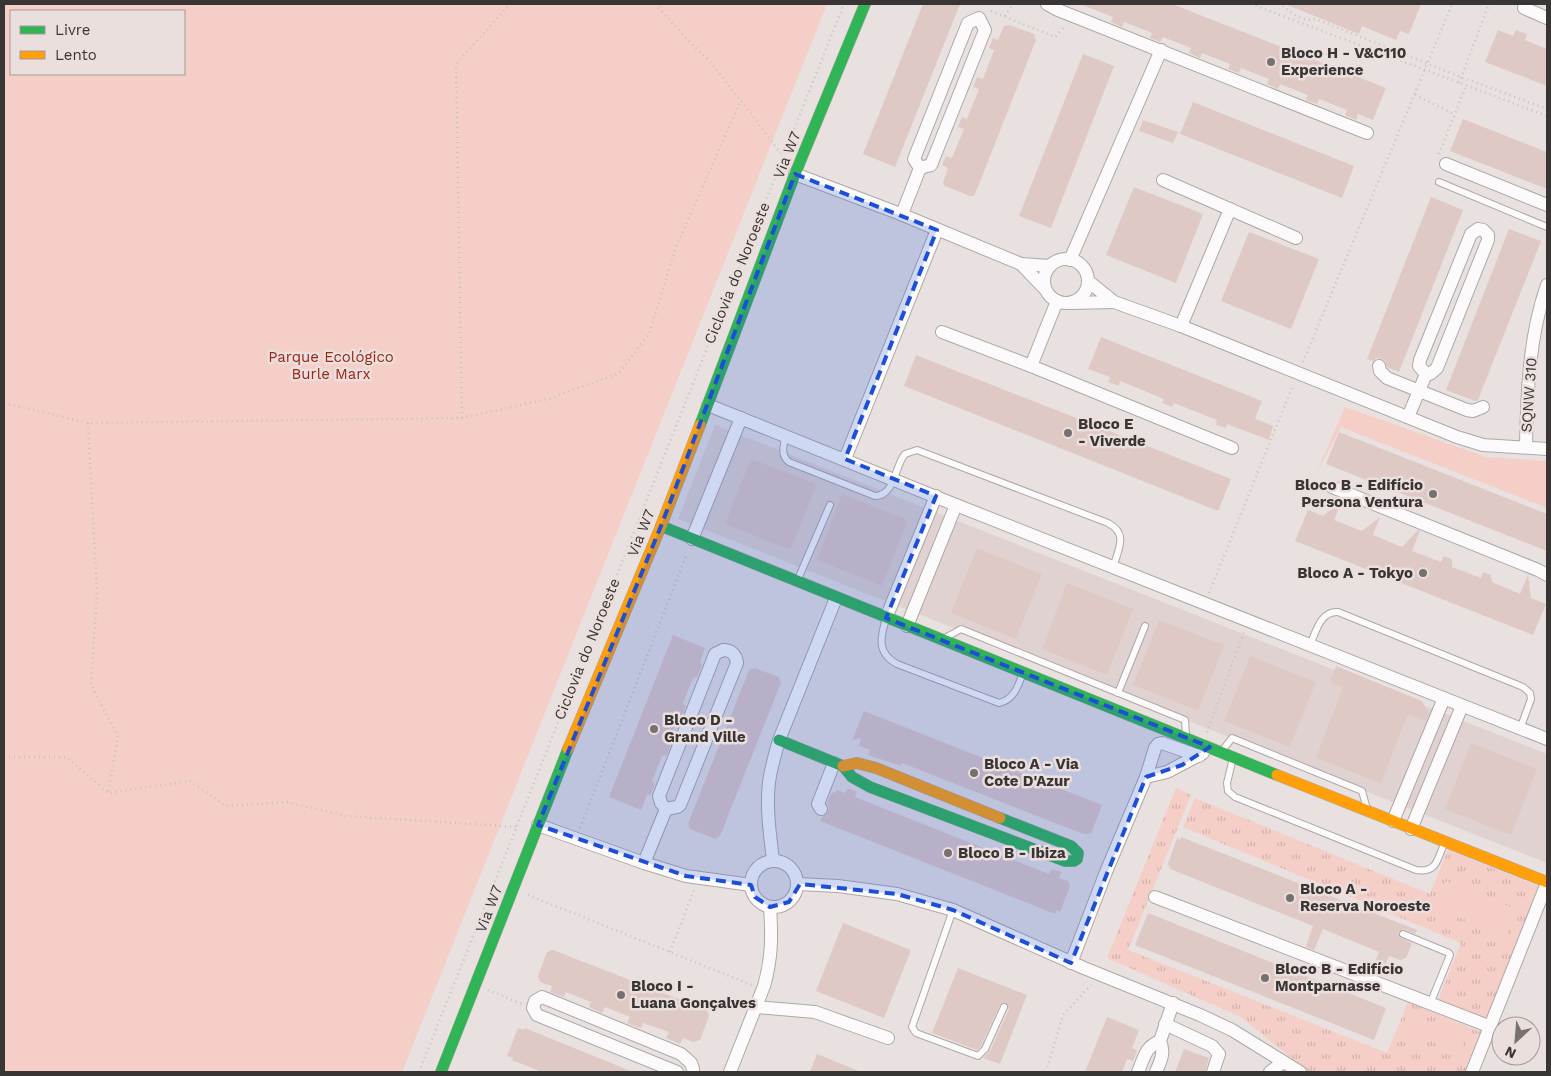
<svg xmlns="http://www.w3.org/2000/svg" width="1551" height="1076" font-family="'Work Sans',sans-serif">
  <defs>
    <pattern id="grass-tufts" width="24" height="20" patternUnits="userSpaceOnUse" patternTransform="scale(1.25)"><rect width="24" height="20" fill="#f4cec7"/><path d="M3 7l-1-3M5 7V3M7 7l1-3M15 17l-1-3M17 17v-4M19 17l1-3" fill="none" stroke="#d2b2ac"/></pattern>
  </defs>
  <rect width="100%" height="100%" fill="#e8e1e0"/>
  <path fill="#e0d2d0" d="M715,425L1547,754V863L678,519Z"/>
  <g fill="url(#grass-tufts)">
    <path d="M1176,788L1191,795L1128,950L1387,1053L1408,1002L1483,1033L1467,1072H1308L1241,1017L1107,958Z"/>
    <path d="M1195,798L1430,894L1448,850L1541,887L1489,1020L1438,1000L1461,943L1183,827Z"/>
  </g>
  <g fill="#f4cec7" fill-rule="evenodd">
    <path d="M4,4H827L402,1072H4ZM11,11H184V74H11Z"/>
    <path d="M1345,407L1486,457L1547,461V508L1341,427L1317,472Z"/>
    <path d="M1445,881L1518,910L1506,936L1434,907Z"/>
    <path d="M1416,1016L1467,1037L1460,1053L1410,1032Z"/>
  </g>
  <g fill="#dfc9c5">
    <path d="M923,4H960L895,167L863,154Z"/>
    <path d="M1080,4H1172L1386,88L1373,120L1358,114L1356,120L1345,115L1347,110L1319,99L1317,104L1306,100L1308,95L1280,84L1278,89L1267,84L1269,79L1241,68L1239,73L1228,69L1230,64L1202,53L1200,58L1189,53L1191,48L1163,37L1160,42L1150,38L1152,33L1124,22L1122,27L1111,22L1113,17Z"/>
    <path d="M1285,4H1421L1409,34L1400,31L1396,40L1362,26L1359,34Z"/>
    <path d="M1009,25L1034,34L1036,40L975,194L973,196H970L945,186L943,183L948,168L942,165L946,156L952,158L964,129L958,127L962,117L967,119L979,89L973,87L977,77L983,79L994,50L989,48L993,38L998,40L1004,26Z"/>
    <path d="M1498,30L1513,36L1516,30L1527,34L1525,40L1547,49V86L1485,62Z"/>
    <path d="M1083,54L1114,66L1051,228L1019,216Z"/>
    <path d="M1193,102L1354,166L1342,198L1180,134Z"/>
    <path d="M1463,119L1547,152V189L1450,151Z"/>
    <path d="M1143,120L1178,132L1173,143L1139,131Z"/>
    <path d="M1134,187L1203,214L1176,283L1106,255Z"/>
    <path d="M1431,197L1463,210L1399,372L1387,367L1385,361L1382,359L1377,358L1373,361L1367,359Z"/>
    <path d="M1509,229L1541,241L1478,400L1475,401L1446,390Z"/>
    <path d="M1249,232L1319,259L1291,329L1221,301Z"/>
    <path d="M1101,337L1262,401L1255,419L1273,426L1269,440L1227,424L1226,428L1216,425L1217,420L1174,403L1172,407L1162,403L1164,399L1120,381L1119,386L1108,382L1110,377L1088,369Z"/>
    <path d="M916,355L1231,479L1218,511L904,386Z"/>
    <path d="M1339,432L1547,514V551L1326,464Z"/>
    <path d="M754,460L814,483L816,487L792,547L788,549L725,524L750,461Z"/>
    <path d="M842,494L905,519L907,523L882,586L817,560Z"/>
    <path d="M1342,501L1334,520L1362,531L1380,517L1373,535L1402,547L1418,530L1420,531L1412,551L1441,562L1444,556L1452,559V567L1481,578L1483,572L1491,575L1492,582L1520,594L1528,575L1531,598L1546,604L1533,635L1295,541L1308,510L1323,516Z"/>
    <path d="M977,548L1042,574L1016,639L951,613Z"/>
    <path d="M1067,583L1133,609L1107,675L1042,649Z"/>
    <path d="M1159,620L1224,645L1198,711L1133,685Z"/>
    <path d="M673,635L705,648L700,662L702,665L697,677L693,678L683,703L686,706L682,716L678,717L669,740L671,743L667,755L662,756L652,781L655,784L651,794L647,795L641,810L609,797Z"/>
    <path d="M1250,656L1316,682L1290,747L1224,721Z"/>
    <path d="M1336,666L1422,701L1429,714L1426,721L1408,714L1381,783L1316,758L1343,687L1330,682Z"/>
    <path d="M755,668L779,677L781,683L720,836L715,839L690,829L688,824L749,670Z"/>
    <path d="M864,711L1102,805L1091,834L1089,833L1088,835L1084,833L1083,834L902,763L901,766L868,755L870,750L859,746L861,738L852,740Z"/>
    <path d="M1471,743L1537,769L1511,835L1445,809Z"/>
    <path d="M848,788L857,792L855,797L1049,874L1052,869L1062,872L1059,878L1068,881L1070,886L1060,912L1057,910L1055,914L820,821L822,817L828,812L829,808L827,803L832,792L835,793L837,790L845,793Z"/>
    <path d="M1181,837L1417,930L1415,934L1403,929L1398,933L1401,938L1412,943L1406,958L1400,960L1389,956L1380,975L1371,972L1379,952L1323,929L1314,950L1306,947L1313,926L1170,869L1168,864L1177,838L1180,840Z"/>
    <path d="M1148,913L1386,1008L1374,1040L1135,945Z"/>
    <path d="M843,923L911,950L884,1018L816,991Z"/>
    <path d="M550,950H553L707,1010L709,1016L700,1040L694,1042L683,1038L680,1044L666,1038L669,1032L643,1023L641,1028L627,1023L630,1017L605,1007L602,1013L589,1007L591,1002L566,992L564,997L550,992L552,986L540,982L538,976L547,952H549Z"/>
    <path d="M958,968L1027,995L1000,1064L983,1058L990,1051L1009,1009L1006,1003L1003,1002L1000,1005L981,1046L977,1050L932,1033Z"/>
    <path d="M1107,1017L1139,1030L1132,1048L1137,1050L1133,1061L1127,1059L1122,1072H1085Z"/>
    <path d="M518,1028L524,1030L525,1028L633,1072H542L512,1060L513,1058L507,1056Z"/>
    <path d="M1184,1049L1209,1058L1205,1072H1175Z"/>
    <path d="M817,1054L861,1072H810Z"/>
  </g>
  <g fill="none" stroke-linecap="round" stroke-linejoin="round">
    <defs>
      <g id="lane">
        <path d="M1439,182L1547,227"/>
        <path d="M785,436C784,446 780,455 789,462L875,496C895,496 895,465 905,454L917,450L1108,523C1129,534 1118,549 1113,568"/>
        <path d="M798,579L830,505"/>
        <path d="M886,619C880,638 877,653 897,664L999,703C1014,700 1018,686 1023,673"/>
        <path d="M945,638L961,629L1185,720L1186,735"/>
        <path d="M1310,645C1316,632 1320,611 1338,612L1523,687L1530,693L1531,699L1520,729"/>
        <path d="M1118,693L1145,626"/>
        <path d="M1222,751L1232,738L1362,791L1367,809"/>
        <path d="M1233,758L1227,783L1228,791L1235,797L1245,801L1416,870C1437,873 1437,860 1444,844"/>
        <path d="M953,910L912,1027L916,1033L978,1056L985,1049L1004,1007"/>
        <path d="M1403,934L1449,953L1450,955L1430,1004"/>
      </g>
      <g id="street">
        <path d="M1047,4L1058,10L1367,133"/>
        <path d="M1524,8L1547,18"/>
        <path d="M979,18L985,30L931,165L920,168L914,159L968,23Z"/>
        <path d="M1446,164L1547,205"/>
        <path d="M795,174L898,213L1021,264L1050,266"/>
        <path d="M1163,180L1296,238"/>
        <path d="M902,214L920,168"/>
        <path d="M1478,229L1483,230L1488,235V240L1437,368L1430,374H1426L1419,366L1420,360L1471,234Z"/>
        <circle cx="1066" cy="281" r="22"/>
        <path d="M1070,260L1161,50"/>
        <path d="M1021,264L1045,289"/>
        <path d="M1088,281L1114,302L1181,326L1457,437L1483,445L1547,449"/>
        <path d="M1071,303L1114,302"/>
        <path d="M1181,326L1230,209"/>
        <path d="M942,332L1031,366L1232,448"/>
        <path d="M1031,366L1057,301"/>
        <path d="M1379,366L1380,371L1387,378L1467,410L1473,411L1483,407"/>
        <path d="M708,405L956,505L1547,739"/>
        <path d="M1408,417L1426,374"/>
        <path d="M1526,446C1527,392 1529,336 1547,285"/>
        <path d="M845,459L937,230"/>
        <path d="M1332,487L1538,570L1547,575"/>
        <path d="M692,539L741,418"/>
        <path d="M886,618L936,496"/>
        <path d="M907,626L956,505"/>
        <path d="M723,650C731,650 736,654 737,663L680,805L677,807L666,809L661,803L659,796L715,654Z"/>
        <path d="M1146,777L1167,772L1203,753"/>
        <path d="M821,809L818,804L820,799L834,763"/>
        <path d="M1393,821L1444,698"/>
        <path d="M538,825L644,863L686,876L751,885"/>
        <path d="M1411,829L1462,706"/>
        <path d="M773,860C770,835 766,808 769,782C771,768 775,754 779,740L836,598"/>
        <circle cx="774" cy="884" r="23"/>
        <path d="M644,863L666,809"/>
        <path d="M798,884L838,886L897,894L953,910L1084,968L1200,1015L1232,1030L1300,1072"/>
        <path d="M1155,897L1491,1027"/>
        <path d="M1071,963L1106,872L1146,777L1155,748L1158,744L1162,743L1199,756"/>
        <path d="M756,1007L815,1012L888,1038"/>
        <path d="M1165,1024L1212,1046L1219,1054L1213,1072"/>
        <path d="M677,1072L537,1015L533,1008L535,1001L542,997L681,1054L691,1063L693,1069"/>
        <path d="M730,1072L764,986C772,958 772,936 770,907"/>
        <path d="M1138,1072C1144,1058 1145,1047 1160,1041"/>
        <path d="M1156,1072C1161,1060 1165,1053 1160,1041L1173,1003"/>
        <path d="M1270,1072L1283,1062"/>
        <path d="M1472,1072L1547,883"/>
      </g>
      <g id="fast">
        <path d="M700,425L795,174L865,4"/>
        <path d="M661,526L1277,775"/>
        <path d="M779,740L843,766L852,777L870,787L1065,861H1074L1077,859L1078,853L1071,846L1000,818"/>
        <path d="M441,1072L568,749"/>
      </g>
      <g id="slow">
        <path d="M568,749L661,526L700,425"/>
        <path d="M843,766L857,763L876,768L1000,818"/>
        <path d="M1277,775L1547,882"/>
      </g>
    </defs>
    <use href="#lane" stroke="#ada8a7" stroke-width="8"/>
    <use href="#street" stroke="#ada8a7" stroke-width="14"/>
    <use href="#fast" stroke="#ada8a7" stroke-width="12"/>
    <use href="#slow" stroke="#ada8a7" stroke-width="12"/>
    <g stroke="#c5c3c2" stroke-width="2.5" stroke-dasharray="1 4" stroke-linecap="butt">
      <path d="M655,4L685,37L712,64L748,110L784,158"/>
      <path d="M1251,4L1547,116"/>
      <path d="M1278,4C1291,9 1298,23 1316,19L1461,77L1547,109"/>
      <path d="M991,11L1055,37L1065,26"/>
      <path d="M1005,16L1013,4"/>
      <path d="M1459,83L1489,4"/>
      <path d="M1415,95L1454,114"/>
      <path d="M1439,154L1466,86"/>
      <path d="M1303,362L1452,4"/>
      <path d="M4,403L88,423L462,418L548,399L619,373L649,334L676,247L741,100"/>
      <path d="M462,418L456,64L510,4"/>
      <path d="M88,423L97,592L91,685L118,736L108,793"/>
      <path d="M1209,593L1293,385"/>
      <path d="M1207,732L1244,632"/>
      <path d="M4,757H66L108,793L190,781L226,806L287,802L347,816L517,827"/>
      <path d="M580,828L687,553"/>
      <path d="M528,895L752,985"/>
      <path d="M670,952L694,890"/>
      <path d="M488,990L522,1004"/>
      <path d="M419,1072L844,4"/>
      <path d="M1046,1072L1063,1015L1091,985"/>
    </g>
    <use href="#lane" stroke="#fcfafa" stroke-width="6"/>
    <use href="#street" stroke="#fcfafa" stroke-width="12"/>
    <use href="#fast" stroke="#30b455" stroke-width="11"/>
    <use href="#slow" stroke="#ff9f0a" stroke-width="11"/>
  </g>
  <path fill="#1d4ed8" fill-opacity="0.2" stroke="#1d4ed8" stroke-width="4" stroke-dasharray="10 6" stroke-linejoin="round" d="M795,174L937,230L845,459L936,496L886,618L1210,747L1182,765L1146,777L1071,963L953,910L897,894L800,884L789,902L770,907L755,897L751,885L686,876L538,825L661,526Z"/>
  <g fill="#767170" stroke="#ebdfdd" stroke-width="2">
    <circle cx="1271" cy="62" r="5"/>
    <circle cx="1068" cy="433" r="5"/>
    <circle cx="1433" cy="494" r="5"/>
    <circle cx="1423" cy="573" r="5"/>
    <circle cx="654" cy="729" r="5"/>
    <circle cx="974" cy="773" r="5"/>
    <circle cx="948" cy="853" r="5"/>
    <circle cx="1290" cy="898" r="5"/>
    <circle cx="1265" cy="978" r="5"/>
    <circle cx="621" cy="995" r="5"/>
  </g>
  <g text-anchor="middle" stroke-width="5" stroke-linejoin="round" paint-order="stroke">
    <g font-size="15" font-weight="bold" fill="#393534" stroke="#ebdfdd" text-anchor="start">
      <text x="1281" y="58">Bloco H - V&amp;C110<tspan x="1281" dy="17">Experience</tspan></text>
      <text x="1078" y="429">Bloco E<tspan x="1078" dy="17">- Viverde</tspan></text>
      <text x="1423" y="490" text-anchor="end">Bloco B - Edifício<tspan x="1423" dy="17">Persona Ventura</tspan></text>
      <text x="1413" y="578" text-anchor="end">Bloco A - Tokyo</text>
      <text x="664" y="725">Bloco D -<tspan x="664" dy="17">Grand Ville</tspan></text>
      <text x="984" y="769">Bloco A - Via<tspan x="984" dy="17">Cote D'Azur</tspan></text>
      <text x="958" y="858">Bloco B - Ibiza</text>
      <text x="1300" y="894">Bloco A -<tspan x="1300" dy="17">Reserva Noroeste</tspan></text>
      <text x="1275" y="974">Bloco B - Edifício<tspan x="1275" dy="17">Montparnasse</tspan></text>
      <text x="631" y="991">Bloco I -<tspan x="631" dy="17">Luana Gonçalves</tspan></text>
    </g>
    <g font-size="15" fill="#393534" stroke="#ebdfdd">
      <text transform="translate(787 155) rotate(-68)" y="5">Via W7</text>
      <text transform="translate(737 273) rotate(-68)" y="5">Ciclovia do Noroeste</text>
      <text transform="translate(1529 395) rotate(-86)" y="5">SQNW 310</text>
      <text transform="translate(641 533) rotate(-68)" y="5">Via W7</text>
      <text transform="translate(587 649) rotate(-68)" y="5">Ciclovia do Noroeste</text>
      <text transform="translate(489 909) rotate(-69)" y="5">Via W7</text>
    </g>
    <g font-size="15" fill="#992715" stroke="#ebdfdd">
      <text x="331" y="362">Parque Ecológico<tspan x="331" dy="17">Burle Marx</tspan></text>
    </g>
  </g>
  <rect width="1551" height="1076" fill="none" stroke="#393534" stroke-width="10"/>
  <rect x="10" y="10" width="175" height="65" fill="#ebdfdd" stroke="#a49b99"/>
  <rect x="20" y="26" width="25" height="8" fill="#30b455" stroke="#a49b99"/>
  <text x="55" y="35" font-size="15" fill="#393534">Livre</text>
  <rect x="20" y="51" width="25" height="8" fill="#ff9f0a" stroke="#a49b99"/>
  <text x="55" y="60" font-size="15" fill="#393534">Lento</text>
  <g transform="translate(1516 1041) rotate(206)"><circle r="24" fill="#ebdfdd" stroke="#a49b99"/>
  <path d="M0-4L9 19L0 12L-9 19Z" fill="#767170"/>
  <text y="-8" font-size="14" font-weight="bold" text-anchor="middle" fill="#393534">N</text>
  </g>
</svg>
